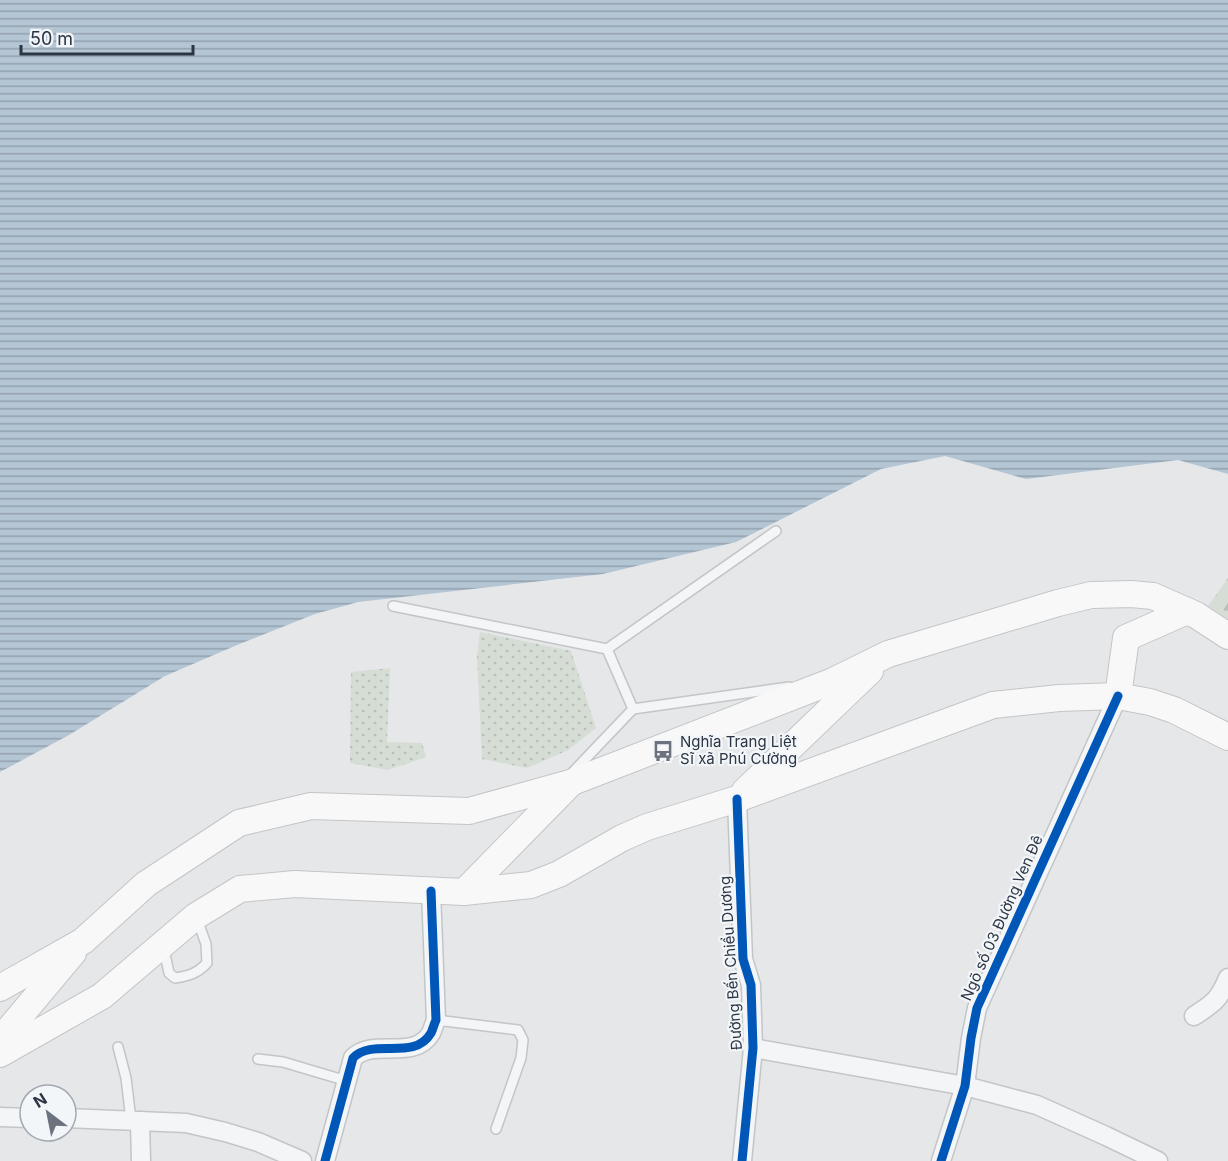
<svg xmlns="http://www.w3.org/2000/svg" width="1228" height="1161" font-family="Inter,sans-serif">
  <defs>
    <pattern id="forest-firs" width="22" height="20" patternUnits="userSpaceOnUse" patternTransform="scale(1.5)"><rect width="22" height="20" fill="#d6ddd5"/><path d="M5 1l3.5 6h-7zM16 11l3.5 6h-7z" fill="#b8beb8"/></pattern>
    <pattern id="garden-dots" width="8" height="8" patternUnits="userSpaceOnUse" patternTransform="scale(1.5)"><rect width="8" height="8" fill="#d6ddd5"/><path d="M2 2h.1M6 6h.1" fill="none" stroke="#b8beb8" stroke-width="1.8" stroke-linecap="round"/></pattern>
    <pattern id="water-rules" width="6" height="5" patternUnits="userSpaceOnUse" patternTransform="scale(1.5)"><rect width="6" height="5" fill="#b4c5d4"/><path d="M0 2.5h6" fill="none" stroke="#93a1ae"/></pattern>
  </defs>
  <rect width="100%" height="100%" fill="#e5e7e9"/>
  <path fill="url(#forest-firs)" d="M1228,578V619L1208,606Z"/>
  <g fill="url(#garden-dots)">
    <path d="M480,632L571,651L596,728L568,750L527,768L482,759L477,657Z"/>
    <path d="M390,668L387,742L422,743L426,757L388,770L350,763L351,672Z"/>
  </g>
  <path fill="url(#water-rules)" d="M0,0H1228V474L1178,460L1026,479L945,456L881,469L736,542L603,574L358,602L315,614L237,645L165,676L69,735L0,772Z"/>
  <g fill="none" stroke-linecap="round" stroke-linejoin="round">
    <defs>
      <g id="service">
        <path d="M393,606L607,649L776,531"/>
        <path d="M607,649L633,709"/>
        <path d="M571,774L633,709L789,687"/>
        <path d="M164,949L169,973L175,978C189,976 198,973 207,963L206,944L197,919"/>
        <path d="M436,1020L518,1030L523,1040L521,1058L496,1129"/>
        <path d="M118,1047L126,1078L131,1120"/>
        <path d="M258,1059L283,1062L347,1081"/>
      </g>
      <g id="minor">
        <path d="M737,799L743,959L751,985L753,1048L742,1161"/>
        <path d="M1194,1016C1214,1003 1219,1000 1228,978"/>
        <path d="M753,1048L965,1086L1037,1105L1106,1136L1158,1161"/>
        <path d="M0,1117L30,1118"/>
        <path d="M66,1118L186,1123L225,1132L258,1142L302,1161"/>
        <path d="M140,1121L141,1161"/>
        <path d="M325,1161L353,1058C373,1037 414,1062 431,1033C433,1029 434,1024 436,1020L431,891"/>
        <path d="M941,1161L965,1086L971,1038L977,1008L1118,696"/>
      </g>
      <g id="secondary">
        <path d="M1118,696L1126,638L1187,611"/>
        <path d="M745,791L870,671"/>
        <path d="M464,892L569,785"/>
        <path d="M0,988L83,941L146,884L239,823L311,806L469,811L570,783L833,681L888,654L1058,603L1091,595L1131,594L1153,596L1196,615L1228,636"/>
        <path d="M0,1040L73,953"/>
        <path d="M0,1054L102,996L196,916L240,889L295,884L464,892L531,885L559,874L622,838L647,827L737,799L993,705L1059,698L1118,696L1150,702L1174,710L1228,737"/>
      </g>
    </defs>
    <use href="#service" stroke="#c3c5c7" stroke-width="12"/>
    <use href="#minor" stroke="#c3c5c7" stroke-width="21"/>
    <use href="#secondary" stroke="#c3c5c7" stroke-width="28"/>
    <use href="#service" stroke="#f4f5f7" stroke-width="9"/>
    <use href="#minor" stroke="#f4f5f7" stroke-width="18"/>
    <use href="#secondary" stroke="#f8f8f8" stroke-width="26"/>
    <defs>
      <g id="cycleway">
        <path d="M737,799L743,959L751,985L753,1048L742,1161"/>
        <path d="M325,1161L353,1058C373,1037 414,1062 431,1033C433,1029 434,1024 436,1020L431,891"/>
        <path d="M941,1161L965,1086L971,1038L977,1008L1118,696"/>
      </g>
    </defs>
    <use href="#cycleway" stroke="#f3f6f9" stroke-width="13"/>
    <use href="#cycleway" stroke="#0057b8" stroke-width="9"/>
  </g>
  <defs>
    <symbol id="bus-bare" viewBox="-9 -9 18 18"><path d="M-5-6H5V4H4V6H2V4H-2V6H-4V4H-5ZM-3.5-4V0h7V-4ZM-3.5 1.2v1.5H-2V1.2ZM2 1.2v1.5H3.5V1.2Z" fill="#6c737e" stroke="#f3f6f9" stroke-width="2.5" paint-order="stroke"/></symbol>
  </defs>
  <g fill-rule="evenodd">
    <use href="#bus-bare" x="648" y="736" width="30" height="30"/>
  </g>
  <g text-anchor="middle" stroke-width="4.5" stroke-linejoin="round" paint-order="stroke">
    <g font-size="15" fill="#2b3544" stroke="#f3f6f9" text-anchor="start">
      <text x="680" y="747">Nghĩa Trang Liệt<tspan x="680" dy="17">Sĩ xã Phú Cường</tspan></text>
    </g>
    <g font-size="15" fill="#2b3544" stroke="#f3f6f9">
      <text transform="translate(1002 918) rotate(-66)" y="5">Ngõ số 03 Đường Ven Đê</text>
      <text transform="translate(731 963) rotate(-94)" y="5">Đường Bến Chiểu Dương</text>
    </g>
  </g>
  <g transform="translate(48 1113) rotate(328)"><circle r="28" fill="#f3f6f9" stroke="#a3a9b1" stroke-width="1.5"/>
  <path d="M0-4.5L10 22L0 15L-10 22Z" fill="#6c737e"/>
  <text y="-9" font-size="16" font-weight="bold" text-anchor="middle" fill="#2b3544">N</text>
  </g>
  <path d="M21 45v9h172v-9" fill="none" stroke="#2b3544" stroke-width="3"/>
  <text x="30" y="45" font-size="18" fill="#2b3544" stroke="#f3f6f9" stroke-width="4.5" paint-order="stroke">50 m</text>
</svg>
